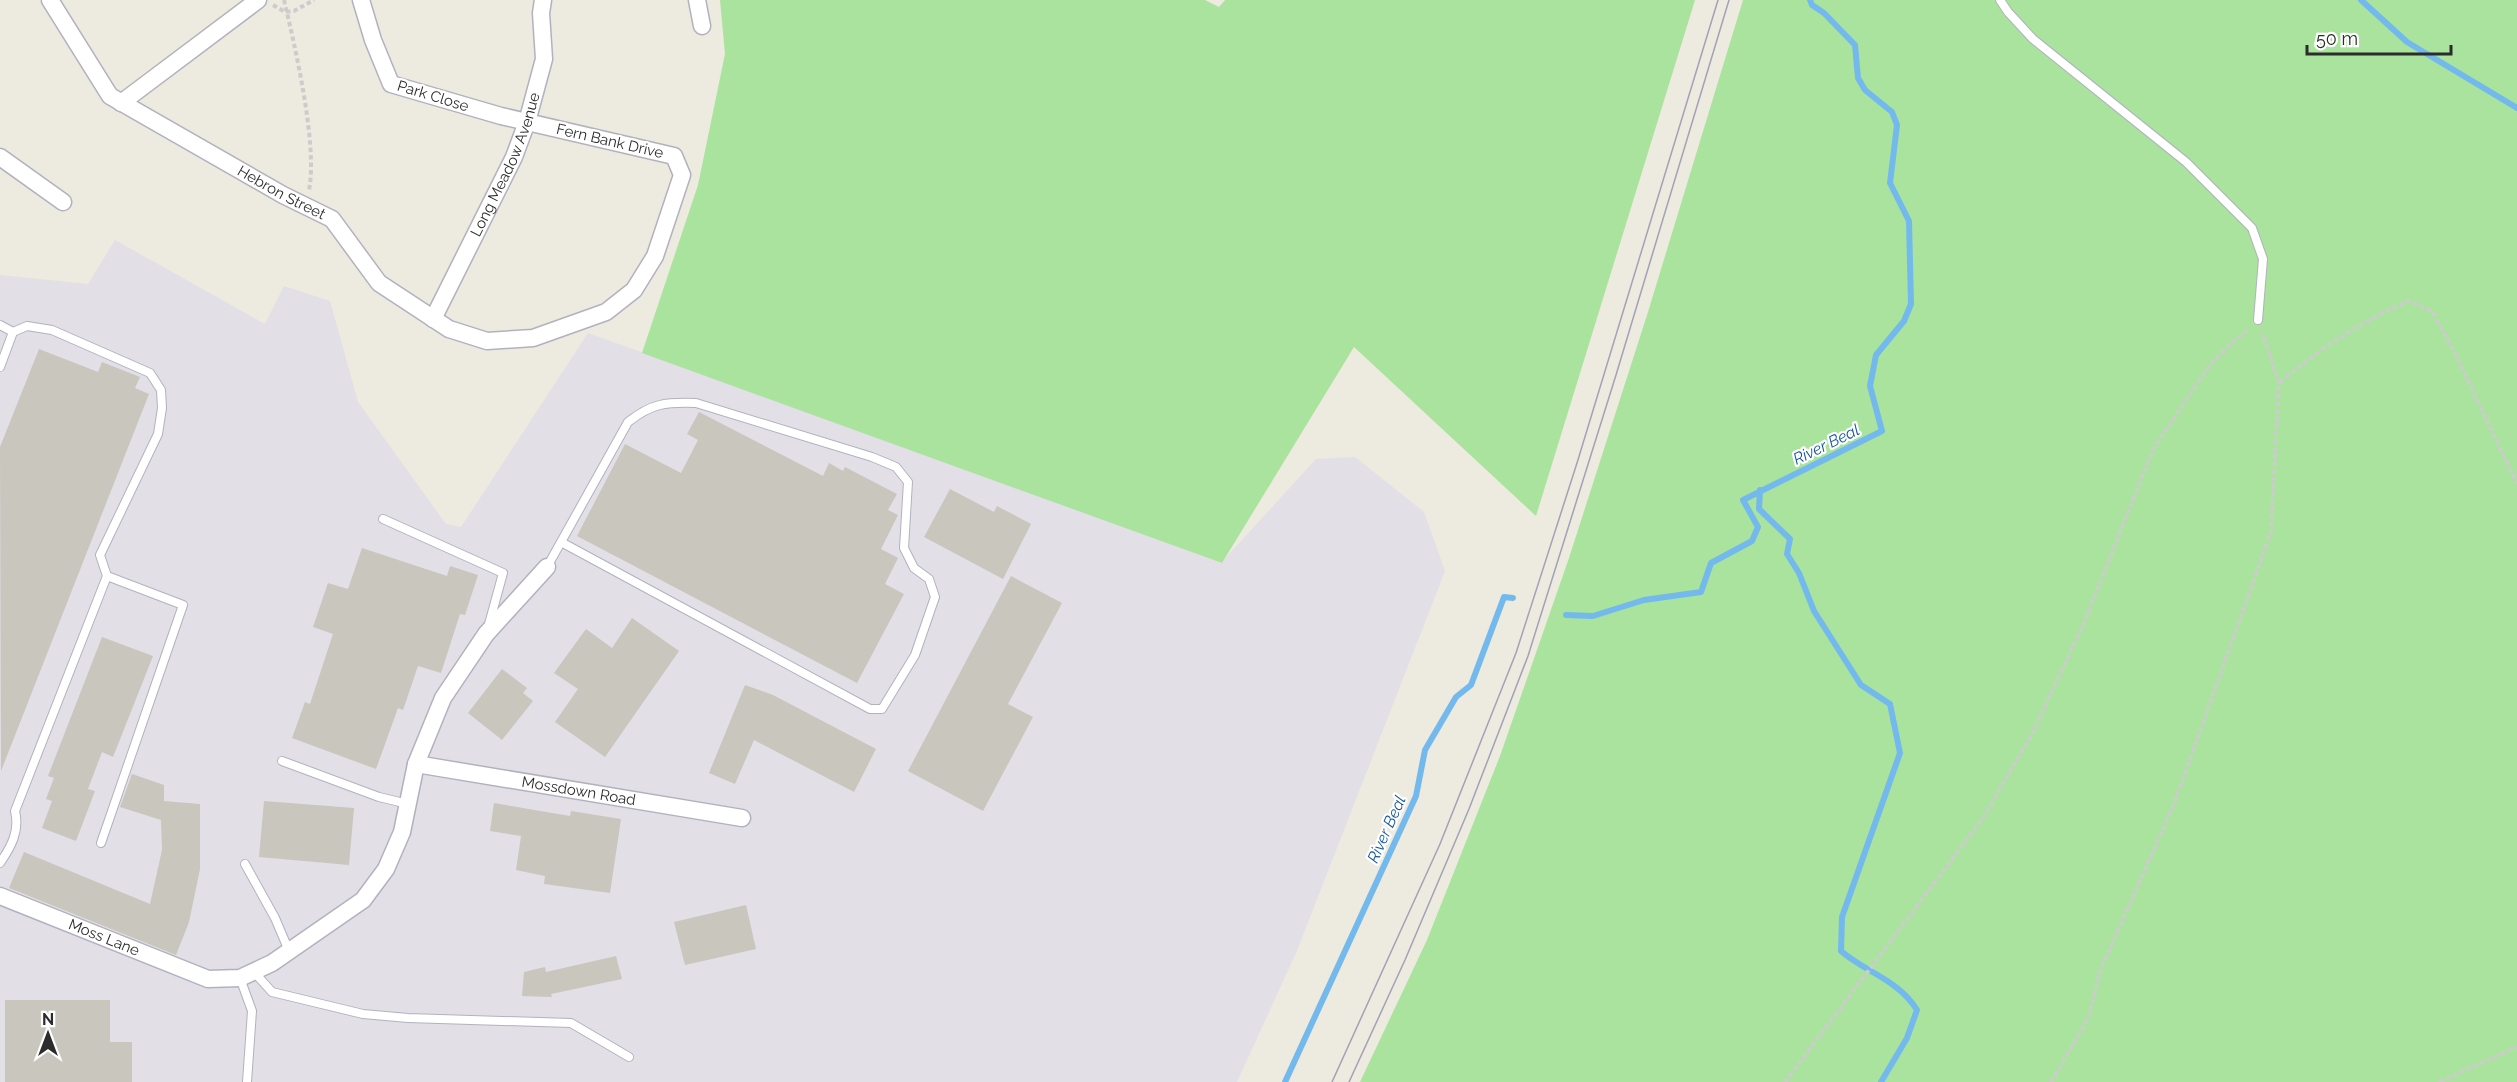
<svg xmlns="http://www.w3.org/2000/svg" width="2517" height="1082" font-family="Raleway,sans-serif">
  <rect width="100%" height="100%" fill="#edeadf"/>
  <path fill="#e2dfe6" d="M115,240L265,324L284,286L330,301L358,402L446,524L461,527L588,333L1040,495L1221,563L1316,459L1355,457L1424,512L1445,571L1296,953L1237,1082H0V275L88,284Z"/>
  <g fill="#a9e39d">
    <path d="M720,0H1205L1219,7L1225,0H1695L1536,516L1354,347L1222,563L642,353L698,185L725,54Z"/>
    <path d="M1743,0H2517V1082H1360L1427,940L1500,756L1569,558L1648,312Z"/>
  </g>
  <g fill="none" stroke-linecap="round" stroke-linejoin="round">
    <g stroke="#74b9ed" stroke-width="6">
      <path d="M2361,0L2407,42L2517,108"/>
      <path d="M1760,490L1759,509L1790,539L1787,554L1799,573L1814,611L1861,685L1890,704L1900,753L1842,917L1841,951C1865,972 1899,980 1917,1010L1907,1038L1881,1082"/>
      <path d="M1566,615L1593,616L1644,600L1701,592L1711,563L1752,541L1758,527L1743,500L1882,431L1870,386L1876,355L1904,321L1911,304L1909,221L1890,183L1897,125L1892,112L1865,90L1858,78L1855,45L1824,13L1812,5L1810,0"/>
      <path d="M1285,1082L1416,796L1425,750L1456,697L1471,685L1504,597L1513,598"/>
    </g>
  </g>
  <g fill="#c9c6be">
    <path d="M39,349L98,372L102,362L140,377L135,388L149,394L1,771L0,447Z"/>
    <path d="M699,412L823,476L829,463L843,471L845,467L897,494L888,510L898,515L881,549L898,558L885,584L904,594L857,683L577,536L625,444L681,473L698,440L687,434Z"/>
    <path d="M950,489L994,512L997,506L1031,524L1003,579L924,537Z"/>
    <path d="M362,548L447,576L450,566L478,575L465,615L460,614L441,673L418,666L403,710L398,708L376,769L292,738L305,702L310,704L333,634L313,627L328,583L348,589Z"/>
    <path d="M1011,576L1062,603L1008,704L1033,717L983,811L908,771Z"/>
    <path d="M632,618L679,651L605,757L555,722L578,689L554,673L586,629L612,648Z"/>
    <path d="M102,637L153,656L113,757L102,752L88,789L95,791L76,841L42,828L52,801L46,799L54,778L48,776Z"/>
    <path d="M502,669L527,688L523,693L533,701L502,740L468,713Z"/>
    <path d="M745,685L773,695L876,749L854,792L754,740L735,784L709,773Z"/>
    <path d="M132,774L164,785V801L200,804V869L189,922L176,955L9,888L24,852L150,904L162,850L161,820L120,807Z"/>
    <path d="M264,801L354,808L349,865L259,857Z"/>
    <path d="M494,803L570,816L571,811L621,819L610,893L544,884L545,876L516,870L521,836L490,831Z"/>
    <path d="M746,905L756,949L685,965L674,922Z"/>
    <path d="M616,956L622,979L551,994L552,997L522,996L524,972L545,967L546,972Z"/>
    <path d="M5,1000H110V1042H132V1082H5Z"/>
  </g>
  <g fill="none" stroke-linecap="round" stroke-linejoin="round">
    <defs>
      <g id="lane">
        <path d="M2000,0L2008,12L2033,39L2186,162L2252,228L2263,259L2258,320"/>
        <path d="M0,325L13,332"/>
        <path d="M0,367L13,332L27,326L52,330L150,373L161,390L162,408L158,434L100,555L107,576L15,811C20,831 11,847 0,863"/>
        <path d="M383,519L503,573L489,624"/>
        <path d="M547,567L628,422C652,403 666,402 696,403L872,457L896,467L908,482L904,548L914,568L929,579L935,597L915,655L882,709H870L561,542"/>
        <path d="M282,761L379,797L408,804"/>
        <path d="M101,843L183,605L107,576"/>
        <path d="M245,864L275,918L289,951"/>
        <path d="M254,972L272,992L363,1014L408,1018L571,1023L629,1057"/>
        <path d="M240,978L252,1011L247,1082"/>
      </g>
      <g id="street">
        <path id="s1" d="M50,0L110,96L283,195L332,219L379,283L449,329L487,341L533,338L606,312L634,290L655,256L682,175L674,156L501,116L391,84L373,40L361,0"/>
        <path d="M697,0L702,26"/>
        <path d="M121,103L258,0"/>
        <path d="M0,157L63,202"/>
        <path id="s2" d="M433,319L514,157L527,122L544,59L541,13L543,0"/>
        <path id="s3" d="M416,764L742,818"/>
        <path id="s4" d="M0,896L208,979L240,978L272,963L363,900L386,869L402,832L416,764L443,698L486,634L547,567"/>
      </g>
    </defs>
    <use href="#lane" stroke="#b2b2bf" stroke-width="10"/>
    <use href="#street" stroke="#b2b2bf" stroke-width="19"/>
    <g stroke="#ccc" stroke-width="4" stroke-dasharray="4.5 3" stroke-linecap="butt">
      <path d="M284,0C295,46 318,146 309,190"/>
      <path d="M273,5L285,12L294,11L314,0"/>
      <path d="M2280,382C2318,350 2363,320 2409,301L2432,311L2454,351L2517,484"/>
      <path d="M1785,1082L1983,818L2032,734L2084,623L2153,449L2212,362L2249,328"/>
      <path d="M2051,1082L2088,1019L2100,971L2174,804L2271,532L2279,382L2262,332"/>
      <path d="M2439,1082L2517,1047"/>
    </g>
    <use href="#lane" stroke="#fff" stroke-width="8"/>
    <use href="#street" stroke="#fff" stroke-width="16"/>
    <g stroke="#a2a1b6" stroke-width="1.5">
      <path d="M1332,1082L1440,844L1516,653L1577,463L1718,0"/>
      <path d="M1349,1082L1405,960L1469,809L1528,656L1616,375L1729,0"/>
    </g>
  </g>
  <g text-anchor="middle" stroke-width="4.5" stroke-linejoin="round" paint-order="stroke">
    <g font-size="15" fill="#2c2c2c" stroke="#fff">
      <text transform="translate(433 96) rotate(17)" y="5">Park Close</text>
      <text transform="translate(610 141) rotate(13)" y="5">Fern Bank Drive</text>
      <text dy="5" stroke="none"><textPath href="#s2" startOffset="171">Long Meadow Avenue</textPath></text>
      <text dy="5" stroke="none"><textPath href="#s1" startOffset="310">Hebron Street</textPath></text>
      <text dy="5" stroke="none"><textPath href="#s3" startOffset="165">Mossdown Road</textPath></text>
      <text dy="5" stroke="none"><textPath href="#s4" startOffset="112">Moss Lane</textPath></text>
    </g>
    <g font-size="16" font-style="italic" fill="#10559d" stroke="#fff">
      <text transform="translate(1826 444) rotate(-26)" y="6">River Beal</text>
      <text transform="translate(1386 829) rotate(-66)" y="6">River Beal</text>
    </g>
  </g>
  <g transform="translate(48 1034)" stroke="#ffffff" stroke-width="4.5" paint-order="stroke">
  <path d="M0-4.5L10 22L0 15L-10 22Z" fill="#2c2c2c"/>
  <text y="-9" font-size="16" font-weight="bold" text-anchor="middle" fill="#2c2c2c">N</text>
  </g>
  <path d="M2307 45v9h144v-9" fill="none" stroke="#2c2c2c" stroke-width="3"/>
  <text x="2316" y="45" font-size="18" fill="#2c2c2c" stroke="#ffffff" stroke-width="4.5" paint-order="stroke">50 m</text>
</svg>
